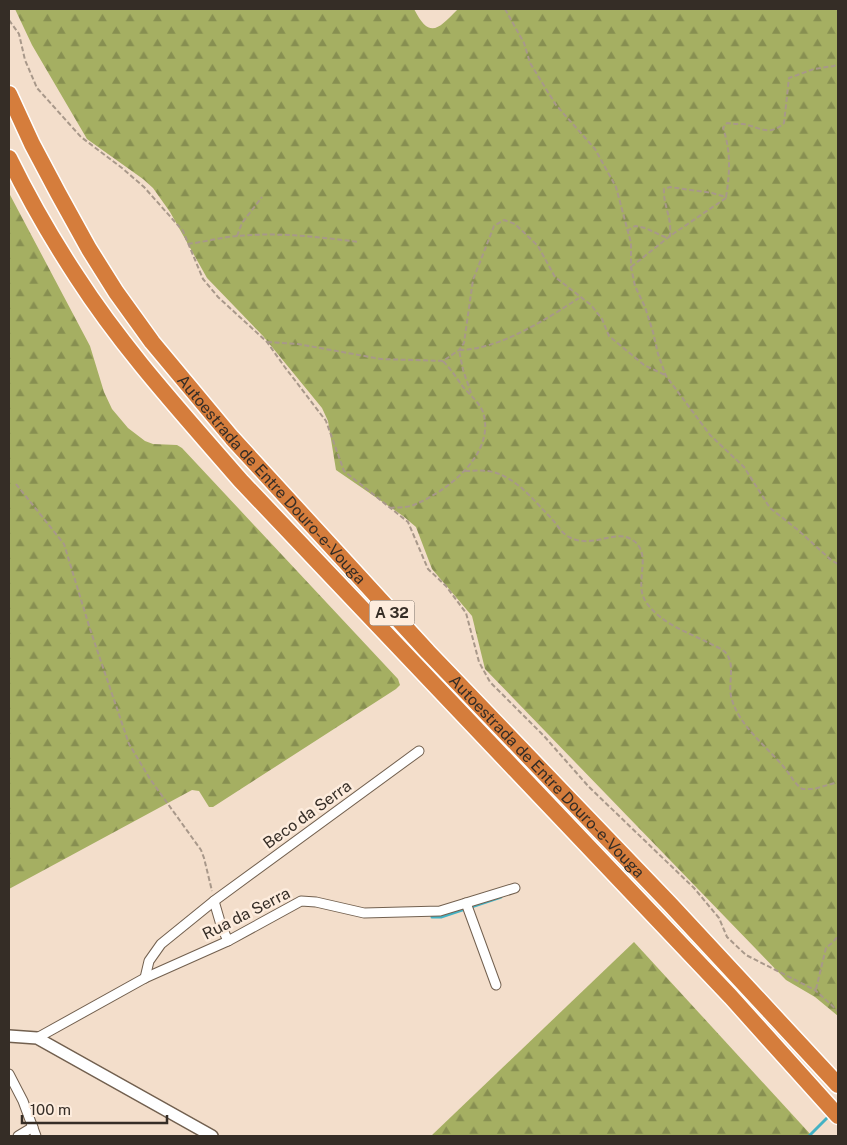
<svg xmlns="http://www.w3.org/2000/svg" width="847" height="1145" font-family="'Public Sans',sans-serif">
  <defs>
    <pattern id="forest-firs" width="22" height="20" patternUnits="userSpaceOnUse" patternTransform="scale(1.25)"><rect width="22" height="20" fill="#a5af62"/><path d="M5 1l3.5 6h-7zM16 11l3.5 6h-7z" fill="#878f51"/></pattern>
  </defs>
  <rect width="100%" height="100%" fill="#f3decb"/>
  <g fill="url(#forest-firs)">
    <path d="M15,9H414C430,40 438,29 458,9H838V1016L815,997L786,980L485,669L472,616L432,569L416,527L403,516L336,470L328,421L322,408L263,336L207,278L170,212L153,188L143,179L87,139L32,45Z"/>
    <path d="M9,193L90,346L104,392L112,409L128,428L145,441L153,444L177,445L182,448L398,679L400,685L396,689L213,807H209L199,791L192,790L9,889Z"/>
    <path d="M634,942L812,1136H431Z"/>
  </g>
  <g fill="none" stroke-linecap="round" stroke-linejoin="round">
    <g stroke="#44b2c4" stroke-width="3">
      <path d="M432,917H441L501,897"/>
      <path d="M809,1136L829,1116"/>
    </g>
    <defs>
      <g id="minor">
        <path d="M214,901L221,925L228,941"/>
        <path d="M466,903L496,985"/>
        <path d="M145,978L149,961L161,944L214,901L419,751"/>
        <path d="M37,1038L145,978L228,941L301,901L316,902L364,913L440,911L515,888"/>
        <path d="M9,1074L23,1101L36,1136"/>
        <path d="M18,1136L33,1127"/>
      </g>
      <path id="tertiary" d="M9,1036L37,1038L212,1136"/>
      <g id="motorway">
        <path id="s1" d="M9,94L32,144L58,193L89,249L116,292L152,342L232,438L428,652L670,904L838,1085"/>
        <path d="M9,158C29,199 52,239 77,277C124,350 184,415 241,481L731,997L838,1116"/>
      </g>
    </defs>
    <use href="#minor" stroke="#72604f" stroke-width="11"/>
    <use href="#tertiary" stroke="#72604f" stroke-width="14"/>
    <use href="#motorway" stroke="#fff" stroke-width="19"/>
    <g stroke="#a8988a" stroke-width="2" stroke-dasharray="5 2.5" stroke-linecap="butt">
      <path d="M505,9L524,43L530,63L556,105L595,149L616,187L631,243V267L635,286L645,307L653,332L658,354L666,376L710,435L744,467L770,508L798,530L831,560L838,564"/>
      <path d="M9,20L19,34L25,60L37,88L81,137L122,168L144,187L183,231L203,279L218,297L267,342L284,366L326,421L344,471L408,522L428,569L446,586L466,613L479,662L490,682L544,736L589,787L694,888L719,918L727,937L746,955L815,990L838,1011"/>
      <path d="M627,231L635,226L645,228L665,237L670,236C672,217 663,205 664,189L670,187L712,193L726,197C730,173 731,151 723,128L727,123C733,124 738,124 743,124C760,127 769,137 784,123L789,78L814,69L834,66L838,63"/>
      <path d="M237,236L242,223L262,197"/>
      <path d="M188,244C204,242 222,237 238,236C278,232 320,237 359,242"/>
      <path d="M631,267L670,236L726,198"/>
      <path d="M267,342L298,344L381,359L443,361L459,350L464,343L473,280L494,226L504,220L515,224L538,246L555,277L591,305L602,319L609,336L644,365L665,375"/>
      <path d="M471,393L463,370L459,350C498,350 547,319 579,298"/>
      <path d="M465,471C473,471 481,470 488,471C515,475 533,500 551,518C557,524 561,533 569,537C594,550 616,527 634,541C653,556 633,583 646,602C660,623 687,632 709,643C714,646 721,648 725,652C736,664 728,682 731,696C737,724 766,746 783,766C790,774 793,782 802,789H814L838,782"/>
      <path d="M16,484L64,544L90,629L129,744L150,779L201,850L204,858L212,891"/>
      <path d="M390,508C398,507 408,508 416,504C449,490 496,453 483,412C479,402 471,396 464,388C457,379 451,369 443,361"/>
      <path d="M816,989L826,948L833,942L838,936"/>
    </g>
    <use href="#minor" stroke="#fff" stroke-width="9"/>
    <use href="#tertiary" stroke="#fff" stroke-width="11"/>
    <use href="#motorway" stroke="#d57d3c" stroke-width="16"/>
  </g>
  <g text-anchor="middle" stroke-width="5" stroke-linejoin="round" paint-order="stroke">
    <rect fill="#fdecdd" stroke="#71665d" stroke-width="1" x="369.5" y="600.5" width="45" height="25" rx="4"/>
    <g font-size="15" font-weight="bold" fill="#352d26">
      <text x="392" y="618">A 32</text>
    </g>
    <g font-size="16" fill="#352d26" stroke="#fdecdd">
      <text dy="6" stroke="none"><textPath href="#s1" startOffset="469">Autoestrada de Entre Douro-e-Vouga</textPath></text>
      <text dy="6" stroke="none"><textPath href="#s1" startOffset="874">Autoestrada de Entre Douro-e-Vouga</textPath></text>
      <text transform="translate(307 814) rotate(-36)" y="6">Beco da Serra</text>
      <text transform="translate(246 913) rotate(-27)" y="6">Rua da Serra</text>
    </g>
  </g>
  <rect width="847" height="1145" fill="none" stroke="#352d26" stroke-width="20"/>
  <path d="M22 1115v8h145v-8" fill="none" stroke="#352d26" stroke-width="2.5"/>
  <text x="30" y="1115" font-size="15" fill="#352d26" stroke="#fdecdd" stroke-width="4" paint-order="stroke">100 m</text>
</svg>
